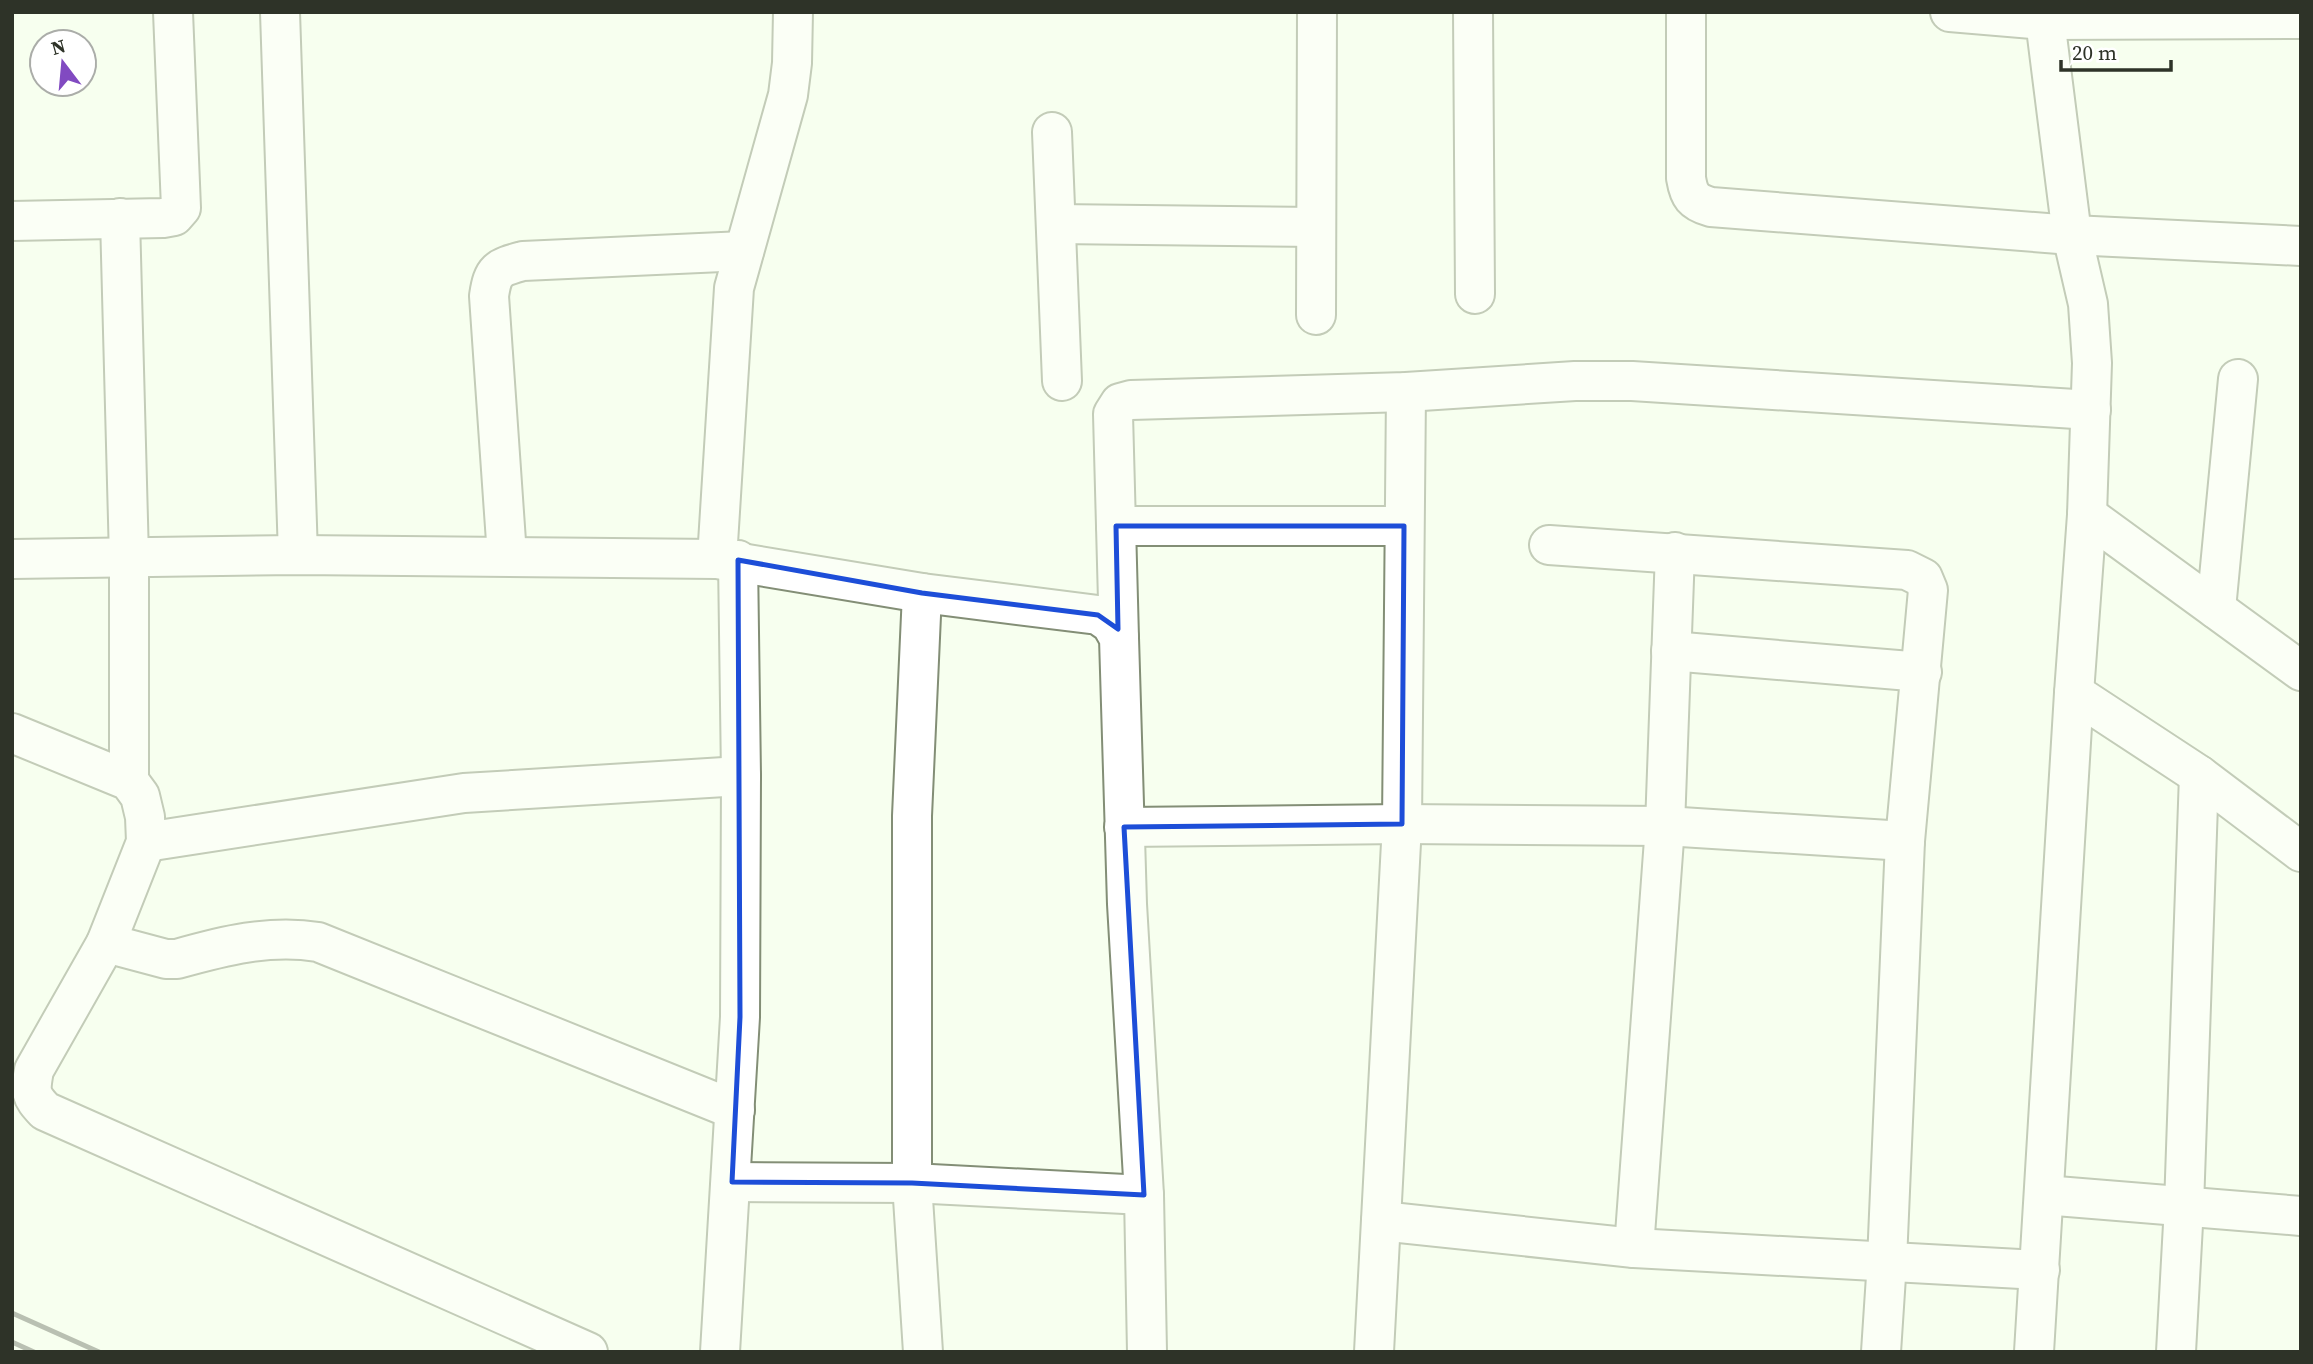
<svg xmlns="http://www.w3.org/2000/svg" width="2313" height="1364" font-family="'Source Serif 4',serif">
  <rect width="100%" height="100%" fill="#f7ffef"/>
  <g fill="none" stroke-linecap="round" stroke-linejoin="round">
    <defs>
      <g id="minor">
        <path d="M280,12L298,555"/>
        <path d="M1473,12L1475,294"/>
        <path d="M1686,12V178C1689,196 1693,202 1711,207L2072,235L2301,246"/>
        <path d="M1950,12L2045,20L2072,235L2088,304L2092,363L2087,515L2074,693L2034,1352"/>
        <path d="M2045,20L2301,19"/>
        <path d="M1052,132L1062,381"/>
        <path d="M120,218L129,558V781"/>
        <path d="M12,221L163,218L174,216L181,208L173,12"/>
        <path d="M1056,224L1316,227"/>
        <path d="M1316,315L1317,12"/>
        <path d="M2087,515L2301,671"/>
        <path d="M1116,526H1404"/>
        <path d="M1549,545L1907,570L1923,578L1928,590L1905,841L1887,1261L1881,1352"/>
        <path d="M507,556L489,296C493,269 498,268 523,261L744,251"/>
        <path d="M12,559L298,555L717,559L922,593L1098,615L1111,624L1119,638L1127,904L1144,1195L1147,1352"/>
        <path d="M717,559L734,288L788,95L792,63L793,12"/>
        <path d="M922,593L912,816V1183L923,1352"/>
        <path d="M2216,609L2238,379"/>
        <path d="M1119,638L1113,414L1120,403L1131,400L1406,392L1575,381H1632L2091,410"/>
        <path d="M1671,651L1922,672"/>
        <path d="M2074,693L2199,775L2301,852"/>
        <path d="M12,733L129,781L140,796L145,817L146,842L106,943L34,1070C30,1092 30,1095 45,1111L588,1352"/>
        <path d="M1124,827L1402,824L1665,826L1905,841"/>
        <path d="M146,842L464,793L741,776"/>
        <path d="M106,943L166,959H177C223,946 270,934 318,942L735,1110"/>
        <path d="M732,1182L912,1183L1144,1195"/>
        <path d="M2044,1195L2301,1216"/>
        <path d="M1381,1221L1634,1248L2040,1270"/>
        <path d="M1634,1248L1665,826L1675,552"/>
        <path d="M720,1352L740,1017L741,776L738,560"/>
        <path d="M1374,1352L1402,824L1406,392"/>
        <path d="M2176,1352L2184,1206L2199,775"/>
      </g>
    </defs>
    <use href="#minor" stroke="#838e76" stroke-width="42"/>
    <use href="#minor" stroke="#fff" stroke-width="38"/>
    <g stroke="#6e7468" stroke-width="5">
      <path d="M12,1313L99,1352"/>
      <path d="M12,1342L34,1352"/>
    </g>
  </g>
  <path d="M0 0H2313V1364H0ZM1116,526H1404L1402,824L1124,827L1144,1195L912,1183L732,1182L740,1017L738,560L922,593L1098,615L1118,629Z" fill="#f7ffef" fill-opacity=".55" fill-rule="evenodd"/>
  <path fill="none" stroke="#1d4ed8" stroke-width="5" stroke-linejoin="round" d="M1116,526H1404L1402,824L1124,827L1144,1195L912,1183L732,1182L740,1017L738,560L922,593L1098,615L1118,629Z"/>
  <rect width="2313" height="1364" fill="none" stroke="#2e3328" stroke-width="28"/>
  <g transform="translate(63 63) rotate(344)"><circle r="33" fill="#ffffff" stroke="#abada9" stroke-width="2"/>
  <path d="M0-5L12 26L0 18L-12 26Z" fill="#814ac1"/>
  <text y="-10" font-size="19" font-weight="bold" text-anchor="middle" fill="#2e3328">N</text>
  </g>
  <path d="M2061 60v10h110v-10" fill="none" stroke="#2e3328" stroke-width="3.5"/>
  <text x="2072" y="60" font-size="21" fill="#2e3328" stroke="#ffffff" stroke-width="5" paint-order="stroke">20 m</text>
</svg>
